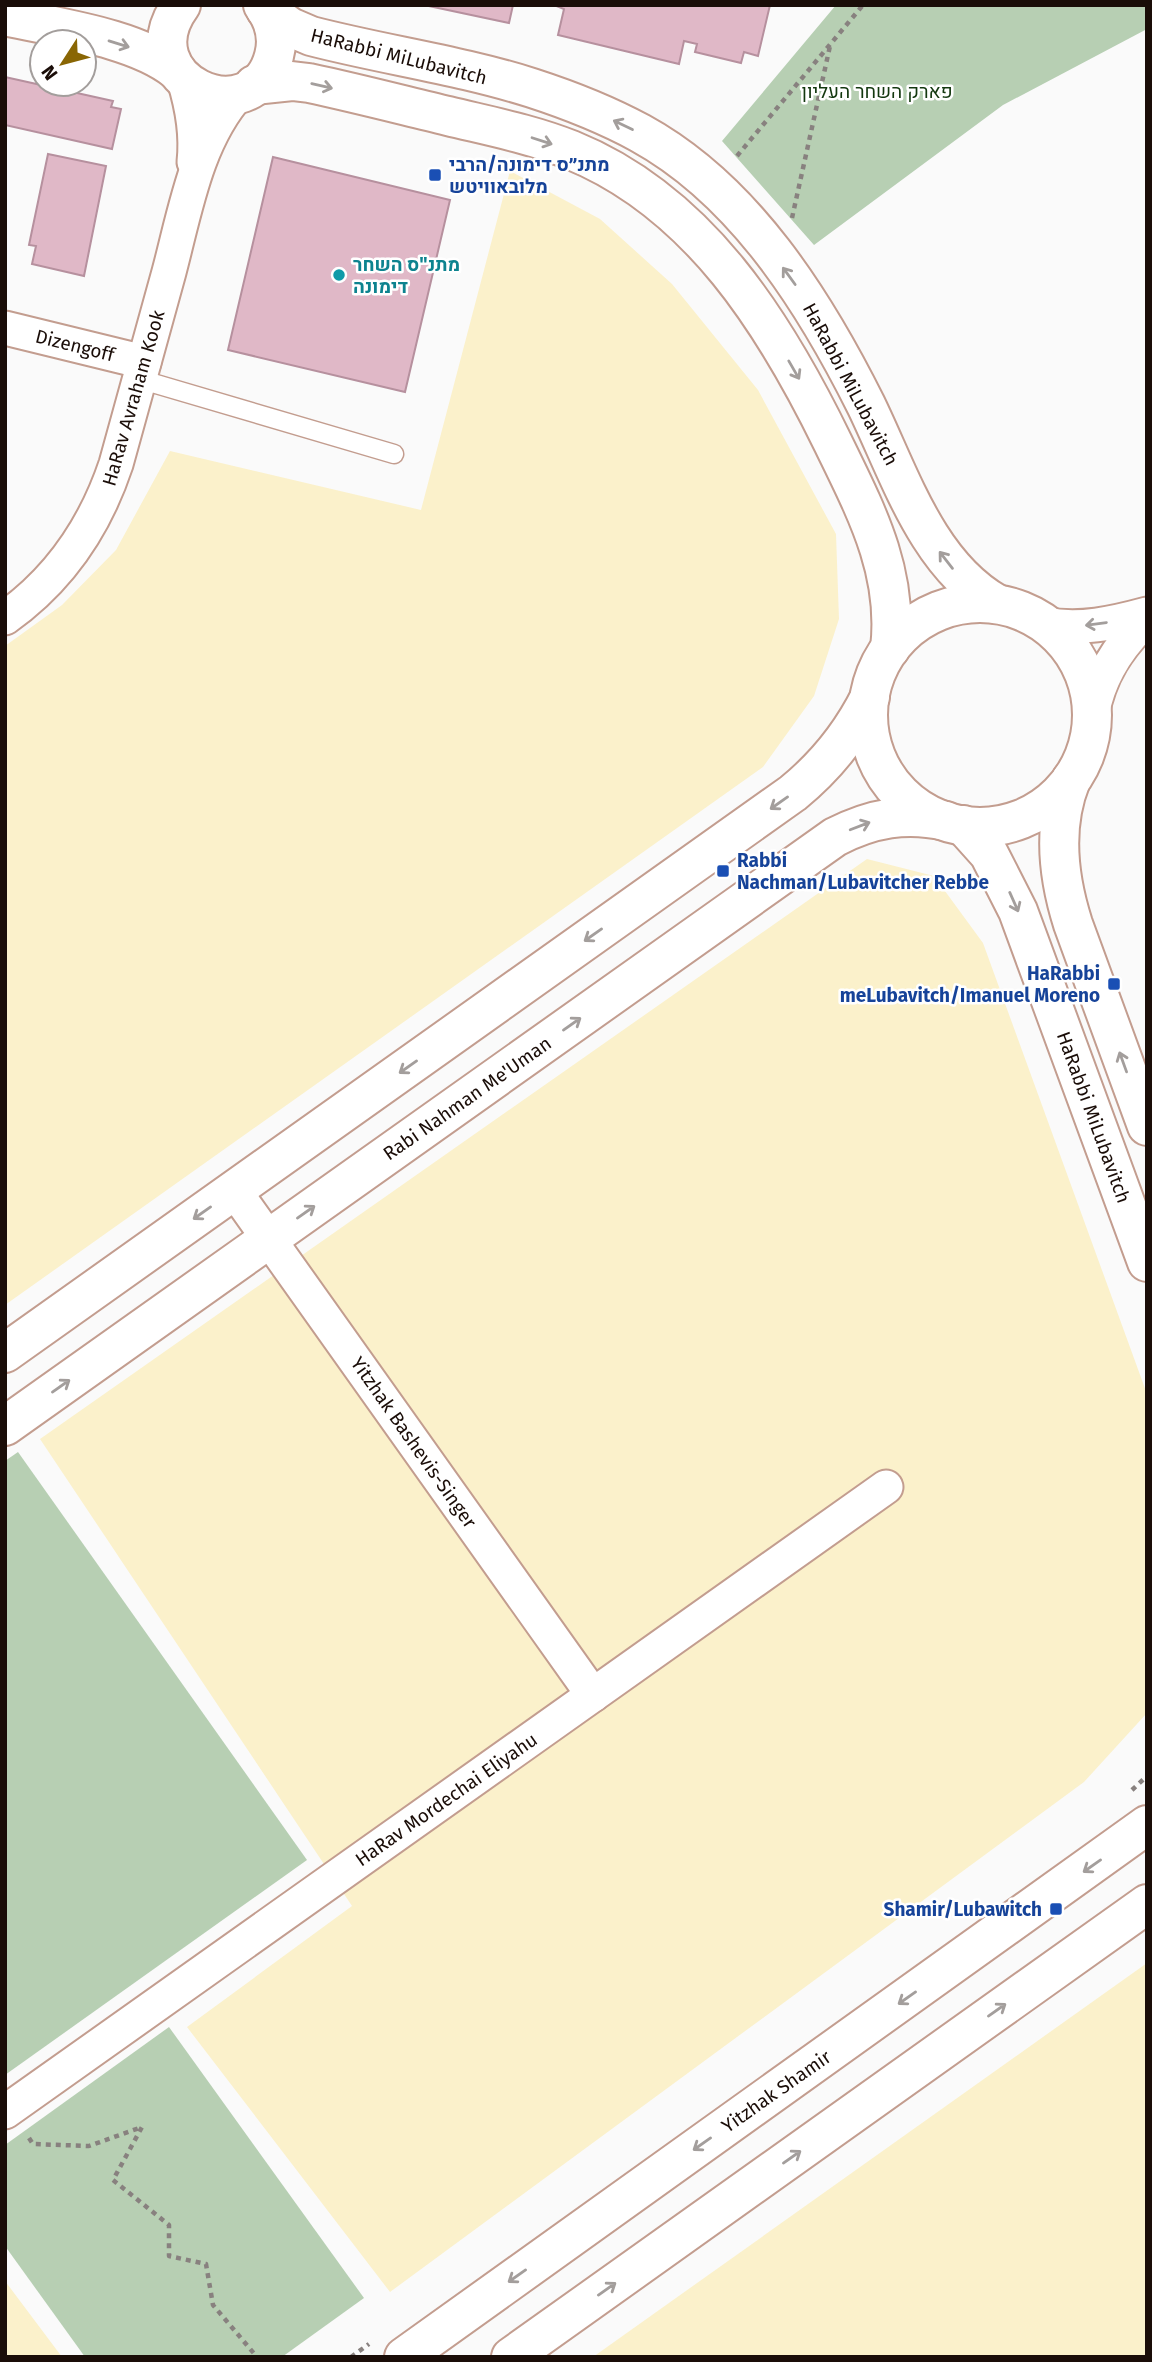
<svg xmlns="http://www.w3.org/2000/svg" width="1152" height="2362" font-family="'Fira Sans',Heebo,sans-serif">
  <rect width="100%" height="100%" fill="#fafafa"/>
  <g fill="#b7cfb3">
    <path d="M836,5H1147V29L1003,105L814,245L722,141Z"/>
    <path d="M18,1452L307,1860L5,2075V1461Z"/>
    <path d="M169,2027L364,2298L282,2357H85L5,2246V2145Z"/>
  </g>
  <g fill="#fbf1cb">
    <path d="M510,171L600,219L672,284L758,390L836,534L839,619L814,696L763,767L5,1305V646L62,605L116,550L170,451L421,510Z"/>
    <path d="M867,859L934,876L983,943L1147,1394V1713L1084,1782L390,2292L187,2027L352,1906L40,1439Z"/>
    <path d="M1147,1963V2357H593Z"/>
    <path d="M5,2281L62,2357H5Z"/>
  </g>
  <g fill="#e0b8c7" stroke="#b6909e" stroke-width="2">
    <path d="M424,5H513L509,23Z"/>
    <path d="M554,5H770L758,56L744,52L741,63L695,52L697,44L684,41L679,64L558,35L564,9Z"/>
    <path d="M5,77L113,101L111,107L121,109L112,149L5,125Z"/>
    <path d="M48,154L106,166L84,276L32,264L36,246L29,245Z"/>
    <path d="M273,157L450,200L405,392L228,350Z"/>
  </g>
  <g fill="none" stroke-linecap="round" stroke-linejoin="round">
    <defs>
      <path id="lane" d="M139,379L394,454"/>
      <g id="street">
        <path d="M184,80C192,106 197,135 194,162"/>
        <path d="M5,328L144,362"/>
        <path d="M5,618C60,579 95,527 116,464C134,400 151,336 169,272C185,212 196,141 239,93"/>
        <path d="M1045,624C1079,631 1114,623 1147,614"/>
        <path d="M1092,715C1099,676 1118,646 1147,619"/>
        <path d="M234,1190L593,1695"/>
        <path d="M5,2112L886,1487"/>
      </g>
      <g id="secondary">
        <path d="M181,5C126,80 253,137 274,56C279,38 274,20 263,5"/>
        <path d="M266,10L290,27L311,36C384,55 460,65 532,88C569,100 605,114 640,133C744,190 814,301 866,405C900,475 927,564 997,604"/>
        <path d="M5,16C57,28 134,37 176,70"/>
        <path d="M254,85L292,81L309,83C356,93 402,105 448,116C489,126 531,134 571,150C699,202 775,324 833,443C866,511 899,572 890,649"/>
        <circle cx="980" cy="715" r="112"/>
        <path d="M1071,780C1052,827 1058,877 1073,924L1147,1126"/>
        <path d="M963,825L989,854L1018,911L1147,1262"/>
        <path d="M5,1353L793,793C826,766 851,735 870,697"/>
        <path d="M5,1426L835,837C872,818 906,812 946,821"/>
        <path d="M404,2357L1147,1825"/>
        <path d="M511,2357L1147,1904"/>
      </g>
    </defs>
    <use href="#lane" stroke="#c39d8f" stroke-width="21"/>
    <use href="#street" stroke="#c39d8f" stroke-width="37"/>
    <use href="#secondary" stroke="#c39d8f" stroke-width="42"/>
    <g stroke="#88817f" stroke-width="4.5" stroke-dasharray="5 5" stroke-linecap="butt">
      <path d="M737,156L863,5"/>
      <path d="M792,218L830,46"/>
      <path d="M1132,1790L1147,1776"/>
      <path d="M29,2138L33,2144L89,2146L142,2127L113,2180L169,2225V2256L206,2264L213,2305L257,2357"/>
      <path d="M351,2357L369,2344"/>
    </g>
    <use href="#lane" stroke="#fff" stroke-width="18"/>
    <use href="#street" stroke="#fff" stroke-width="33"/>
    <use href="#secondary" stroke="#fff" stroke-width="38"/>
  </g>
  <defs><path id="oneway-shaft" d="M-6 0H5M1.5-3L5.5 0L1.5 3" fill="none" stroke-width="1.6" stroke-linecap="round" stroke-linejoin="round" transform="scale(1.75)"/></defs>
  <g stroke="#a39e9c">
    <use href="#oneway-shaft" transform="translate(119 44) rotate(17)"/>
    <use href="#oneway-shaft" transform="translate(322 86) rotate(13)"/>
    <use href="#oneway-shaft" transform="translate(623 125) rotate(-154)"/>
    <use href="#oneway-shaft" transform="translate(542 141) rotate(18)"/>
    <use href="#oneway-shaft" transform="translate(789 276) rotate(-126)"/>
    <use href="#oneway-shaft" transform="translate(794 370) rotate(60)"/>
    <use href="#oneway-shaft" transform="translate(946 560) rotate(-128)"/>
    <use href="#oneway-shaft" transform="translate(1096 624) rotate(172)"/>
    <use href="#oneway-shaft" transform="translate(779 803) rotate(145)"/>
    <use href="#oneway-shaft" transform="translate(860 826) rotate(-21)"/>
    <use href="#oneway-shaft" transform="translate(1014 902) rotate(66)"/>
    <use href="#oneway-shaft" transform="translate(593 935) rotate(145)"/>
    <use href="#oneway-shaft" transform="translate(572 1024) rotate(-35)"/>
    <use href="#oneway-shaft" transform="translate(1123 1062) rotate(-110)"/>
    <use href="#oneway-shaft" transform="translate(408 1067) rotate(145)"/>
    <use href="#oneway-shaft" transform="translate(306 1212) rotate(-35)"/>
    <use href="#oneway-shaft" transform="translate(202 1213) rotate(145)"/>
    <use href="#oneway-shaft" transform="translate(61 1386) rotate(-35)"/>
    <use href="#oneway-shaft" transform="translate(1092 1866) rotate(145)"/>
    <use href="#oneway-shaft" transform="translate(907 1998) rotate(145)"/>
    <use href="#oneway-shaft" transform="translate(997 2010) rotate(-35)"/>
    <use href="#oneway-shaft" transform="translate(702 2144) rotate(145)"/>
    <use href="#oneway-shaft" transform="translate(792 2157) rotate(-35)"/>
    <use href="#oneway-shaft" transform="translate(517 2276) rotate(145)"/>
    <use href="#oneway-shaft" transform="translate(607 2289) rotate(-35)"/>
  </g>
  <g fill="#1a4fb4" stroke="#fff" stroke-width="2.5">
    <rect x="428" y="168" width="14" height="14" rx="3.5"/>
    <rect x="716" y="864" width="14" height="14" rx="3.5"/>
    <rect x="1107" y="977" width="14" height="14" rx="3.5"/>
    <rect x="1049" y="1902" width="14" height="14" rx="3.5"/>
  </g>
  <circle fill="#0f9aa8" stroke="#fff" stroke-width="2.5" cx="339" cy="275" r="7"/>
  <g text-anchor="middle" stroke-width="5" stroke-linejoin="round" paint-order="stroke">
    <g font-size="19" fill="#1a0d08" stroke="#fff">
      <text transform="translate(399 56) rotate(14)" y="7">HaRabbi MiLubavitch</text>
      <text transform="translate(75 345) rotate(14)" y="7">Dizengoff</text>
      <text transform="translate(851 384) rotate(62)" y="7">HaRabbi MiLubavitch</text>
      <text transform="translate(133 398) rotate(-74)" y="7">HaRav Avraham Kook</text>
      <text transform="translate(467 1098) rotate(-35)" y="7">Rabi Nahman Me'Uman</text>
      <text transform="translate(1094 1117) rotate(70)" y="7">HaRabbi MiLubavitch</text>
      <text transform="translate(414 1442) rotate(55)" y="7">Yitzhak Bashevis-Singer</text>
      <text transform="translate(446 1799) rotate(-35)" y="7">HaRav Mordechai Eliyahu</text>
      <text transform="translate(776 2091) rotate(-35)" y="7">Yitzhak Shamir</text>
    </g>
    <g font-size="19" fill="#13380f" stroke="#fff">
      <text x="877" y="98">פארק השחר העליון</text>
    </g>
    <g font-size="19" font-weight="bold" fill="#164399" stroke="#fff" text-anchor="start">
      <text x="449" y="171">מתנ״ס דימונה/הרבי<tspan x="449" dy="22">מלובאוויטש</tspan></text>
      <text x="737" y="867">Rabbi<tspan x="737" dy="22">Nachman/Lubavitcher Rebbe</tspan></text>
      <text x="1100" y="980" text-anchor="end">HaRabbi<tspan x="1100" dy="22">meLubavitch/Imanuel Moreno</tspan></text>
      <text x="1042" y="1916" text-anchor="end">Shamir/Lubawitch</text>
    </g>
    <g font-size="19" font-weight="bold" fill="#0d838f" stroke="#fff" text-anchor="start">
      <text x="353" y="271">מתנ"ס השחר<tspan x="353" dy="22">דימונה</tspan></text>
    </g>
  </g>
  <rect width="1152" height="2362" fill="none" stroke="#1a0d08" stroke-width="14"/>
  <g transform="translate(63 63) rotate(234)"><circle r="33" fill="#ffffff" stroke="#a39e9c" stroke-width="2"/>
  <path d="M0-5L12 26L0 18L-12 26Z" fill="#896604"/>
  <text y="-10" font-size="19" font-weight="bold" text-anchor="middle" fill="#1a0d08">N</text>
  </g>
</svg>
